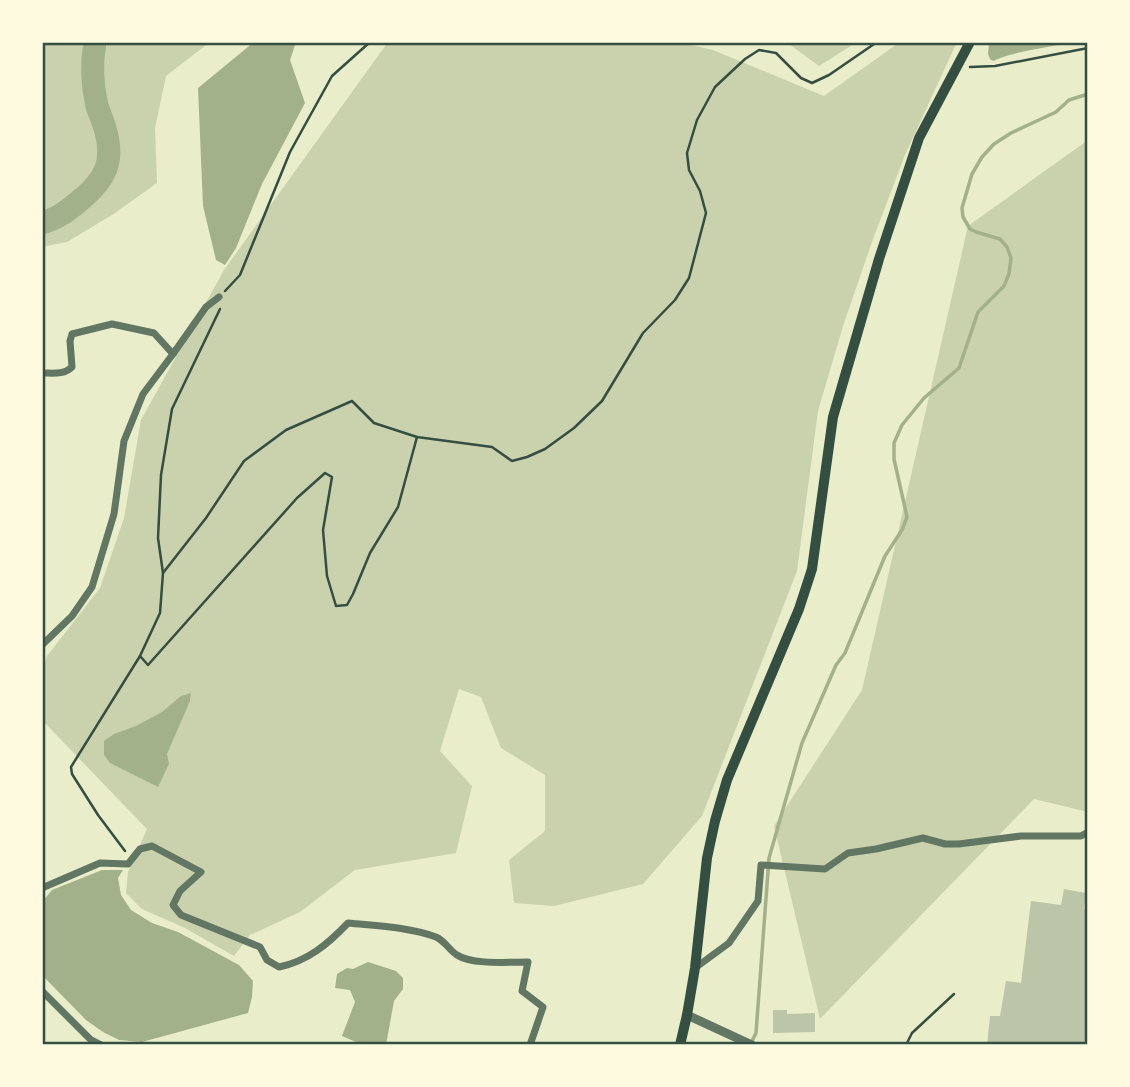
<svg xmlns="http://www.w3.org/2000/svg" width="1130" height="1087" font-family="'Titillium Web',sans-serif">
  <rect width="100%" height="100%" fill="#e9edc9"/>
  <g fill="#cad2ad">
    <path d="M42,42H210L166,76L155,128L157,183L112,215L67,242L42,247Z"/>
    <path d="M388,42H678L713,50L824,96L900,42H957L905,155L873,239L843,326L818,411L797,571L702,816L643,884L554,906L514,903L509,860L545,831V775L501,748L481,697L459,689L440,751L472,786L456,853L355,870L300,912L250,935L234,956L185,928L142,909L126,893L128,872L147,829L42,720V672L47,656L100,588L124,518L141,420L224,270Z"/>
    <path d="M786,42H857L819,66Z"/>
    <path d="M1088,140V812L1034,799L820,1019L774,826L862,690L968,226Z"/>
  </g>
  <g fill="#a3b18a">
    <path d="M254,42H296L290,60L305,103L262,184L236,248L225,265L216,260L203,206L198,88Z"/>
    <path d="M989,42H1070C1045,49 1017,50 993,61L990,59L988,54Z"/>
    <path d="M191,693L190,701L167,754L169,764L158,787L110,763L104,755V741L114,734L136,726L162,712L181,696Z"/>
    <path d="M102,870H123L118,878L121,895L131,910L152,923L178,932L239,965L253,981L252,997L248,1013L142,1042L119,1040L103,1032L86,1020L42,975V902L52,890Z"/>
    <path d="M368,962L396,971L403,978V989L394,1001L386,1045H363L342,1036L355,1002L350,990L335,988L337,974L347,968L353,969Z"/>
  </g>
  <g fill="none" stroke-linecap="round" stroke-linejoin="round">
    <path stroke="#a3b18a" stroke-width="3.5" d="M750,1045L756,1033L769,858L802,743L836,665L845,653L885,556L902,530L907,517L894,459V443L902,425L924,398L959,368L978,312L1004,286L1009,274L1011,258L1007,247L1000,239L976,232L970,229L963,217L962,208L972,174L982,157L994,144L1011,133L1056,112L1069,100L1088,94"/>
    <path stroke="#a3b18a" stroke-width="23" d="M42,223C61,217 67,211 83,198C105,179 114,162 106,132C104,123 100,115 97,106C92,85 91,64 95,42"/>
  </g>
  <g fill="#bcc5a7">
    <path d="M1064,889L1086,893L1084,909H1088V1045H987L990,1016H1000L1006,981L1021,983L1031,901L1061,905Z"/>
    <path d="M773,1010H787V1014L815,1013V1032L773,1033Z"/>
  </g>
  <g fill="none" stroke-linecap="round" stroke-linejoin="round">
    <g stroke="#344e41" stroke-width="2.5">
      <path d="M970,67L995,66L1088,48"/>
      <path d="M225,291L240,275L290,152L332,76L370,42"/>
      <path d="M220,309L172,409L161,475L158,538L163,573L160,613L140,656L148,665L297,498L325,473L332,477L323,530L327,576L336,606L347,605L353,594L370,553L398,507L417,437"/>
      <path d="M163,573L206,518L244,461L286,430L352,401L374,423L417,437L492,447L512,461L527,457L545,449L574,428L602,401L643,333L675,300L689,278L706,213L700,191L689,170L687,153L697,120L715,87L745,59L759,50L776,53L801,78L812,83L829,75L877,42"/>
      <path d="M125,851L98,815L72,774L71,767L140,656"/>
      <path d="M906,1045L912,1033L954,994"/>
    </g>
    <g stroke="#617663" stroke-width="7">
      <path d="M42,373C53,373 64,375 72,367L70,341L72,334L112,324L154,333L173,354"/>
      <path d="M42,645L72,616L92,587L114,514L124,441L143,394L173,354L206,307L219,297"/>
      <path d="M42,888L100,863L128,864L140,849L152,846L201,872L180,891L173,905L181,915L260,947L267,960L279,967C308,961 328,944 348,923C377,926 408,927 436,937C445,941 449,950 457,955C472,965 509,962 528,962L522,991L543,1007L530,1045"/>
      <path d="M695,968L729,943L758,901L761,865L825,869L848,853L876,849L923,838L945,844H959L1021,836H1081L1088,832"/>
      <path d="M42,991L91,1040L101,1045"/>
    </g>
    <path stroke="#617663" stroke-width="9" d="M687,1015L752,1045"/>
    <path stroke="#344e41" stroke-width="10" d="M680,1045L687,1015L695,968L707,858L715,821L727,780L799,609L812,569L833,417L879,259L919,138L970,42"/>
  </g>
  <rect width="1130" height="1087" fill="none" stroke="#fefae0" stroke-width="88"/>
  <rect x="44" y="44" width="1042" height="999" fill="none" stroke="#344e41" stroke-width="2.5"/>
</svg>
